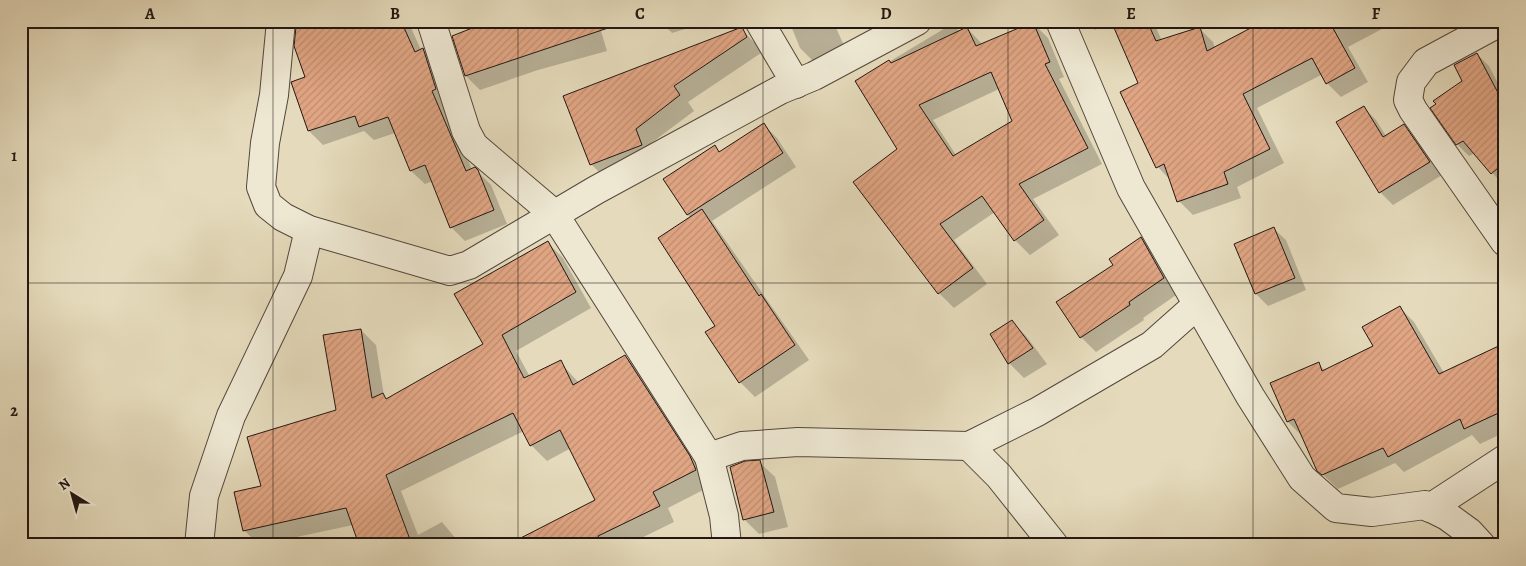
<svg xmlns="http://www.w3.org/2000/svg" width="1526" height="566" font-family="Alegreya,serif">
  <defs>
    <pattern id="building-hatch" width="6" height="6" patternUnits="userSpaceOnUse" patternTransform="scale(1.25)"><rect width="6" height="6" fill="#e0a583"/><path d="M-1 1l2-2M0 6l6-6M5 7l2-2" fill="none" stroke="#c08d70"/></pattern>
  </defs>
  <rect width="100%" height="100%" fill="#e5dbbc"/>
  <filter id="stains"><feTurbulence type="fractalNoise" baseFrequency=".004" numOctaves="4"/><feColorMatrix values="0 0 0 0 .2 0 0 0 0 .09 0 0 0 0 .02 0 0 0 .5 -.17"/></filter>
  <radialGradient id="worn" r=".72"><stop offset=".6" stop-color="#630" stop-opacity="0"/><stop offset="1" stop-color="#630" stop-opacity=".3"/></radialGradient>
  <g fill="#0003" fill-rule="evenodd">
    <path d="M352,21H408L421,50H423L437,63L445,105L472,170L475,169L491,185L507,224L465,241L451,227L433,181L425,184L411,171L395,133L374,140L364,131L323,145L309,131L306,78Z"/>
    <path d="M598,21L607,51L538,70L480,90L466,76L454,37Z"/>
    <path d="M660,21H712L672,33Z"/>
    <path d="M789,21H833L846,50L815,63L800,48Z"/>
    <path d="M1087,21H1153L1162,41L1199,28L1213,42L1215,48L1267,21H1397L1348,47L1368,82L1341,97L1327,83L1323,74L1257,108L1284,163L1237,187L1241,198L1193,215L1179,201L1171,181L1158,167L1139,84L1112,21L1095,30Z"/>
    <path d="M1033,23L1048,38L1064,77L1059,79L1102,164L1033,199L1059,235L1030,255L1015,240L995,212L954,240L987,284L954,308L939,293L899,149L857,81L952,24L960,32L967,28L983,45ZM999,89L1013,121L956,155L933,120Z"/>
    <path d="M741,29L756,44L761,53L688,102L694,111L650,144L656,160L606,179L591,164L565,97Z"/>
    <path d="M1477,54L1489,66L1505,97L1503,185L1475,153L1469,156L1457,144L1432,108L1463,81Z"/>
    <path d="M1363,107L1376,120L1386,136L1404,126L1417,139L1442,175L1393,205L1380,192Z"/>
    <path d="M764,125L777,138L796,167L712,221L809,360L755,397L740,382L716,326L691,218L688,215L715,147L721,153Z"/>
    <path d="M1274,229L1286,240L1306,290L1268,306L1256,294L1236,244Z"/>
    <path d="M1141,238L1156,253L1179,293L1143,318L1144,320L1096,352L1081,337L1115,265Z"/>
    <path d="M547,242L563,258L591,308L516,351L530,377L560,362L579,383L625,356L641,372L711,486L668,508L674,522L627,545H546L597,500L571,448L547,461L531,445L524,431L401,491L418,535L442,522L461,545H361L353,525L259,545L244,530L263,487L337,410L361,330L376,345L384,396L387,399L485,345Z"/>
    <path d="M1399,307L1414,322L1444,373L1500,347L1498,343L1505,341V432L1480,444L1472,435L1404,472L1395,463L1338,489L1318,470L1303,437L1288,422L1272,384L1319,364L1325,371L1374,347Z"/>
    <path d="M1011,321L1026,336L1047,364L1024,378L1009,363Z"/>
    <path d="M759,462L775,477L788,527L759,534L744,519Z"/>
  </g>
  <g fill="url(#building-hatch)" stroke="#221612" fill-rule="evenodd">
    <path d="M315,21H401L415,52L423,48L436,89L432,91L466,171L475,167L478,170L494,210L450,228L425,165L410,171L388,117L359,127L355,116L308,131L291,82L305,77L294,46L296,27Z"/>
    <path d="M490,21H613L614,26L465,76L452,36Z"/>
    <path d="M1111,21H1147L1156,41L1200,27L1207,51L1264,21H1329L1355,68L1326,84L1312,58L1243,94L1270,149L1224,172L1228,184L1177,202L1164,164L1156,168L1120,92L1138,83Z"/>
    <path d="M1033,22L1050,62L1045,64L1088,148L1019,184L1044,220L1014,241L982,196L940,224L973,268L938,294L853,182L897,149L855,81L889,60L891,63L967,27L976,46ZM991,72L1012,121L953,156L919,105Z"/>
    <path d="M742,27L747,37L674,86L680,95L636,129L642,145L590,165L563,96Z"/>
    <path d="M1477,53L1505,106V162L1491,174L1463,141L1456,145L1430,108L1436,104L1433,101L1462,81L1454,65Z"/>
    <path d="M1364,106L1383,137L1404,124L1430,162L1379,193L1336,122Z"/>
    <path d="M764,123L783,153L687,215L663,179L715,145L719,152Z"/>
    <path d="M702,209L759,296L761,294L795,345L739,383L705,332L715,326L658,238Z"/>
    <path d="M1274,227L1295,278L1255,294L1234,244Z"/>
    <path d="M1141,237L1164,278L1129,302L1130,305L1080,338L1056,302L1113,265L1109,259Z"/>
    <path d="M548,241L576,292L502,335L524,378L561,360L573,385L625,355L690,456L696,470L653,492L660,506L598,536L602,545H507L595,500L560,430L530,446L513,413L386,475L412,545H359L346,508L243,531L234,492L261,486L247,437L336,410L323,335L361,329L372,398L383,393L386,399L483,344L454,294Z"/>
    <path d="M1400,306L1439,374L1505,343V410L1464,429L1460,419L1388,457L1383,448L1322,475L1317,471L1294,419L1287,422L1270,383L1319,362L1322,371L1373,346L1362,327Z"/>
    <path d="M1012,320L1033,348L1008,364L990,334Z"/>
    <path d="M760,460L774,512L743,520L730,467L745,461Z"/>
  </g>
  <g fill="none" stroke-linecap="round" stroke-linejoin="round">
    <defs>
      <g id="minor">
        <path d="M281,21L274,95L265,143L261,187L268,205L283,217L309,230L450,271L469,265L596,190L780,90L814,76L917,21"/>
        <path d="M431,21L466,131L474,146L554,214L709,457"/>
        <path d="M759,21L796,84"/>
        <path d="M1060,21L1131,188L1250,396L1302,478L1336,508L1372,512L1425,505L1447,516L1469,532L1481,545"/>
        <path d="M1502,21L1426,62L1411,82L1408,100L1413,110L1505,242"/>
        <path d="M969,446L999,476L1054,545"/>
        <path d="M1430,508L1505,459"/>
        <path d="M199,545L204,496L231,416L298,276L309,230"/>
        <path d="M727,545L724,516L709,457L742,446L798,442L969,446L1037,412L1152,345L1197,305"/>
      </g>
    </defs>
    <use href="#minor" stroke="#53473c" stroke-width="30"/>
    <use href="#minor" stroke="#eee8d3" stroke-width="28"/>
  </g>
  <path fill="none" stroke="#221612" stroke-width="1" stroke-opacity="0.55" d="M273,21V545M518,21V545M763,21V545M1008,21V545M1253,21V545M21,283H1505"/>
  <rect width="1526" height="566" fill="none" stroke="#e5dbbc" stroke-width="55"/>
  <g transform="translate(72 494) rotate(323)" stroke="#eee8d3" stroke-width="4" paint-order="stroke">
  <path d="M0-4L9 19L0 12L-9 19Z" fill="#221612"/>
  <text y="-8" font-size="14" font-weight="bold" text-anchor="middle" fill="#221612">N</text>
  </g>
  <rect x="28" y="28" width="1470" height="510" fill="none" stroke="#221612" stroke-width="2"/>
  <g font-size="16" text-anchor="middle" font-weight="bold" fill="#221612">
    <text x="150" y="19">A</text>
    <text x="395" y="19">B</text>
    <text x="640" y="19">C</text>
    <text x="886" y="19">D</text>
    <text x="1131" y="19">E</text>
    <text x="1376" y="19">F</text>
    <text x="14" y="161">1</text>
    <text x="14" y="416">2</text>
  </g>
  <rect width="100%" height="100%" filter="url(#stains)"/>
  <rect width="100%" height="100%" fill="url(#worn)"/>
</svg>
